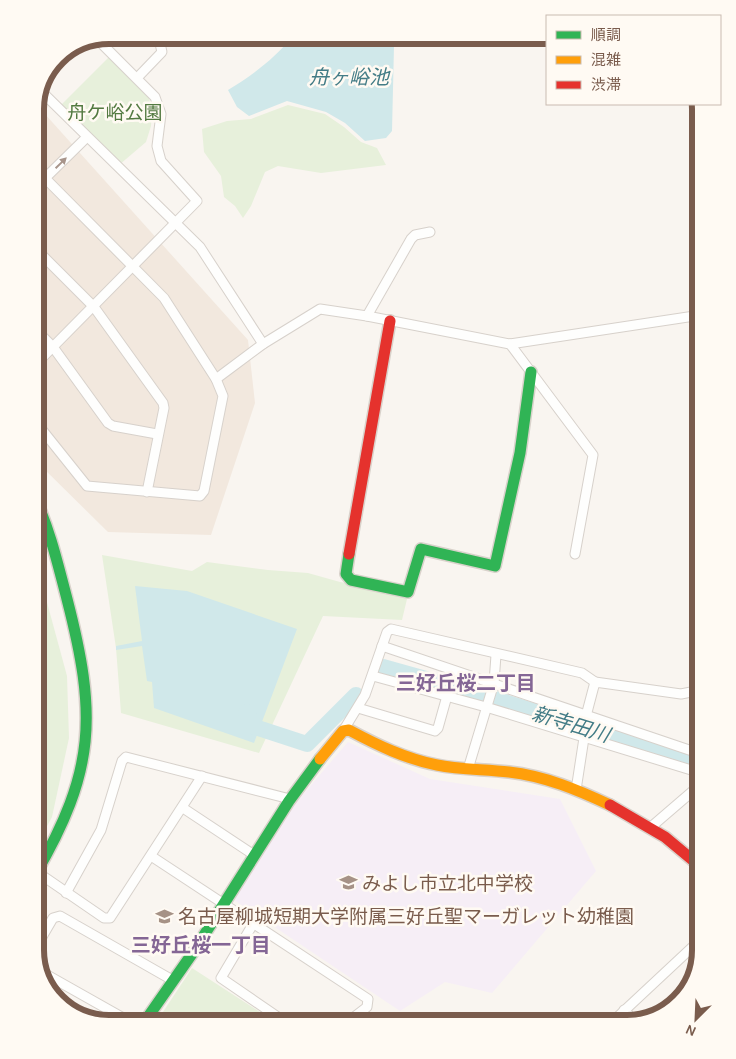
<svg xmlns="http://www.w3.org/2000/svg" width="736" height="1059" font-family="Karla,'Noto Sans JP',sans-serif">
  <rect width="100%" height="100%" fill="#f9f5f0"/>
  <path fill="#f2e8de" d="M35,103L248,340L255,403L211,535L108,532L35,460Z"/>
  <path fill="#f6eef6" d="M348,742L430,779L560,799L596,871L492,993L445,982L400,1011L234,900L294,805Z"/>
  <g fill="#e7f0db">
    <path d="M109,57L148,95L152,109L151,126L146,142L119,165L59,107Z"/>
    <path d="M288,105L325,114L344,127L361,142L377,148L386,165L321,173L278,166L265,172L251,206L243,218L235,206L224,197L221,176L204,152L202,129L227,121L251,119Z"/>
    <path d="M102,555L192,571L207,562L268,570L308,573L340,582L395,592L407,599L402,620L323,616L259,753L121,713L116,648Z"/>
    <path d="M35,558L67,676L69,738L52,817L35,848Z"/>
    <path d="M192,968L260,1012L252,1024H167L159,1018Z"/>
  </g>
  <g fill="#d0e8ea">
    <path d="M294,35H367L394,46L392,131L386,138L365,141L345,123L326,112L287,101L249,116L237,107L228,90C253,75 275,58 294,35Z"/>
    <path d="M135,586L187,591L297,629L254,743L154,708L152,682L147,681L142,646L116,650V646L142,641Z"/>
  </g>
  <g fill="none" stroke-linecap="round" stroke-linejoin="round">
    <g stroke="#d0e8ea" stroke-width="16">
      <path d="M383,667L476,693L701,764"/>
      <path d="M246,712L255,727L307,744L356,695"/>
    </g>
    <defs>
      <g id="street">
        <path d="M137,78L162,52L158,35"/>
        <path d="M41,91L200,247L263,344"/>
        <path d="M35,188L87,137"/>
        <path d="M35,248L94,307L163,403L164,408L147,492"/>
        <path d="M367,316L411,239L415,235L430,232"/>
        <path d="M35,329L53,347L108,423L113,426L157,434"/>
        <path d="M510,344L593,455L575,554"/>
        <path d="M35,365L197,201L161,161L157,146L161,114L155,97L97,39"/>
        <path d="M216,379L263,344L320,309L367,316L510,344L701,315"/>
        <path d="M35,421L87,486L200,496L204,491L223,396L216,379L164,298L35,168"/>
        <path d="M382,646L701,754"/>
        <path d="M373,676L486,707L701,773"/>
        <path d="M358,708L435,731L438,728L447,696"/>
        <path d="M586,716L595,682L681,694L701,690"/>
        <path d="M343,731L365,695L387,632L391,629L582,673L595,682"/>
        <path d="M468,769L494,683L496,655"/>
        <path d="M576,790L584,738"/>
        <path d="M183,808L254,855"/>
        <path d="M651,827L701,784"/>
        <path d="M151,856L368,999L367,1007L345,1024"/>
        <path d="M37,872L104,918H110L202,776"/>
        <path d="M66,893L101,830L122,761L126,757L290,799"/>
        <path d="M253,924L221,978L288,1024"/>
        <path d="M35,949L53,918L60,916L174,981"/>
        <path d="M40,971L134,1024"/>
        <path d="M624,1010L636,1022"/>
        <path d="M151,1014L166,1024"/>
        <path d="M610,1024L701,939"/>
      </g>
      <g id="fast">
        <path d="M35,498C50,530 58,565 67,599C97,715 96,770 35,875"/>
        <path d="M349,554L346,574L351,580L408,592L421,549L495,566L520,453L531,372"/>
        <path d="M143,1024L194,951L289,801L320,759"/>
      </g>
      <path id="slow" d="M320,759L343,731L349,730C377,745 406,759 437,765C461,770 485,769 509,772C545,776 578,790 610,805"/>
      <g id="jam">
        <path d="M349,554L390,321"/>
        <path d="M610,805L665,837L701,867"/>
      </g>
    </defs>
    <use href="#street" stroke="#d7d1cb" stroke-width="11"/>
    <use href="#fast" stroke="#d9d2cb" stroke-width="14"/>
    <use href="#slow" stroke="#d9d2cb" stroke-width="14"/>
    <use href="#jam" stroke="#d9d2cb" stroke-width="14"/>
    <use href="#street" stroke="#fefefd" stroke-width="9"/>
    <use href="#fast" stroke="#30b455" stroke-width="11"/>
    <use href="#slow" stroke="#ff9f0a" stroke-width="11"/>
    <use href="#jam" stroke="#e5322d" stroke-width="11"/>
  </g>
  <defs><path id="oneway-solid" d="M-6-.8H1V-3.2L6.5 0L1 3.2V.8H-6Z" transform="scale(1.25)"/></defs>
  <use fill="#a8958b" href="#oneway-solid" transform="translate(61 163) rotate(-44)"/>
  <defs>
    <symbol id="school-bare" viewBox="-9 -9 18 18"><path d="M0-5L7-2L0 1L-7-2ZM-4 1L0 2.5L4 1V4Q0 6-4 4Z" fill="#a69286" stroke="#fffaf3" stroke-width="2.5" paint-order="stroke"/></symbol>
  </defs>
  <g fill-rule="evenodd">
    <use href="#school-bare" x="336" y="870" width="25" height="25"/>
    <use href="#school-bare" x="152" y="904" width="25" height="25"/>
  </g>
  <g text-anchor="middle" stroke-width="5" stroke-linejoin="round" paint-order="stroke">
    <g font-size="19" fill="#537a41" stroke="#fffaf3">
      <text x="115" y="119">舟ケ峪公園</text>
    </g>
    <g font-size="19" fill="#7a5c4d" stroke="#fffaf3" text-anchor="start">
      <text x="362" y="890">みよし市立北中学校</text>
      <text x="178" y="923">名古屋柳城短期大学附属三好丘聖マーガレット幼稚園</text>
    </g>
    <g font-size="20" font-style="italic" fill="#437c86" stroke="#fffaf3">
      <text x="349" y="84">舟ヶ峪池</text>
      <text transform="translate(571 724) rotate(17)" y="7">新寺田川</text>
    </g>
    <g font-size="20" font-weight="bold" fill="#846695" stroke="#fffaf3">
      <text x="466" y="690">三好丘桜二丁目</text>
      <text x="201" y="952">三好丘桜一丁目</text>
    </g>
  </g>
  <path d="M0 0H736V1059H0ZM109 44H627A65 65 0 0 1 692 109V950A65 65 0 0 1 627 1015H109A65 65 0 0 1 44 950V109A65 65 0 0 1 109 44Z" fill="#fffaf3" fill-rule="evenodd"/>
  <path fill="none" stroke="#7a5c4d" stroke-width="6" d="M109 44H627A65 65 0 0 1 692 109V950A65 65 0 0 1 627 1015H109A65 65 0 0 1 44 950V109A65 65 0 0 1 109 44Z"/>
  <rect x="546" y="15" width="175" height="90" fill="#fffaf3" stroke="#cabbb1"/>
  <rect x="556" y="31" width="25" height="8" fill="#30b455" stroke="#cabbb1"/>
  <text x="591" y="40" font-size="15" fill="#7a5c4d">順調</text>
  <rect x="556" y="56" width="25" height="8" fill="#ff9f0a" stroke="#cabbb1"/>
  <text x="591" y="65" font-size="15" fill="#7a5c4d">混雑</text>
  <rect x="556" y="81" width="25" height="8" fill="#e5322d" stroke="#cabbb1"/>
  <text x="591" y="90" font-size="15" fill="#7a5c4d">渋滞</text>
  <g transform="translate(696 1019) rotate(204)" stroke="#fffaf3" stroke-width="4" paint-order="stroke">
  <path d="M0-4L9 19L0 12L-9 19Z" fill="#7a5c4d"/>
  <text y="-8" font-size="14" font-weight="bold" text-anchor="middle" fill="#7a5c4d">N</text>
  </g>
</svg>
